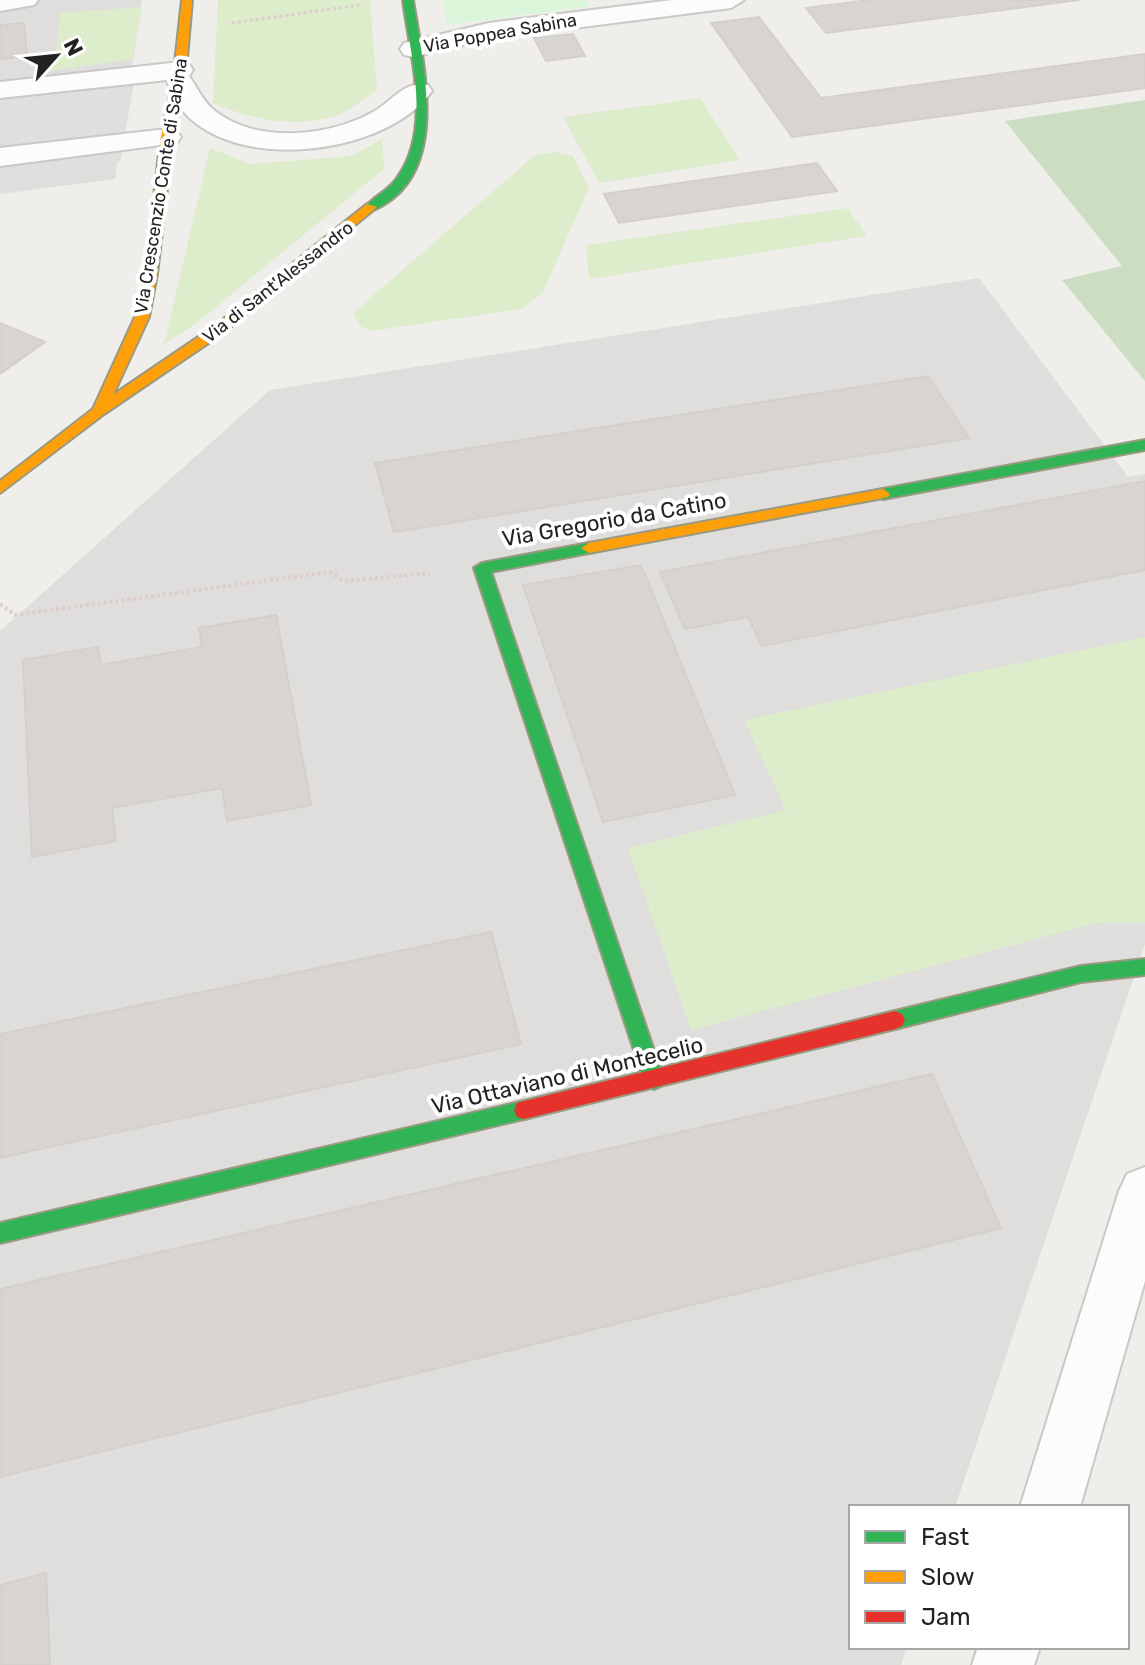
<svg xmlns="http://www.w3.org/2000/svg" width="1145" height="1665" font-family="Rubik,sans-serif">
  <rect width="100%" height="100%" fill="#f0eeeb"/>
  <g fill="#dfdedc">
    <path d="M0,0H142L115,179L0,194Z"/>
    <path d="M979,278L1128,477L1145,474V944L955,1507H851V1647H907L901,1665H0V631L270,390Z"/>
  </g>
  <g fill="#ddeccb">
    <path d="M218,0H370L377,90C364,98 349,112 335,116C294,129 250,119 213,103Z"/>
    <path d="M142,7L132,59L44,72L43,61L56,57L60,13Z"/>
    <path d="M700,98L740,160L599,183L563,117Z"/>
    <path d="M382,139L384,169L195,324L164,344L210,148L250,164L352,156Z"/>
    <path d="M555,152L573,156L589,188L543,292L522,309L371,331L360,326L353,313L535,155Z"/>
    <path d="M848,208L867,236L589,279L586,245Z"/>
    <path d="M1145,637V923H1097L691,1030L628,848L786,810L744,720Z"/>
  </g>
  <path fill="#cbdec1" d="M1145,100V381L1062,280L1122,266L1005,121Z"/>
  <path fill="#daf5da" d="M443,0H586L589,6L447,25Z"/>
  <path fill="#e0dfde" d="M134,84L120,162L0,178V101Z"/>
  <g fill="#d7d4d2" stroke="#d3d0cc" stroke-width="2">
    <path d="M870,0H1079L826,33L806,8Z"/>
    <path d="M759,17L821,98L1145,54V88L792,137L711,23Z"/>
    <path d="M24,23L27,56L0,59V25Z"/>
    <path d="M573,34L585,56L546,61L534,38Z"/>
    <path d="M817,163L837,191L619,223L604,194Z"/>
    <path d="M0,323L45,342L0,374Z"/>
    <path d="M928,376L969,438L394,532L375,463Z"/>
    <path d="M1145,481V570L762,646L748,617L685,629L660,572Z"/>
    <path d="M641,565L735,795L603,822L523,585Z"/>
    <path d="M276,615L311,805L227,821L222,788L112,808L116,841L32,857L23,660L98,647L101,665L202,647L199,628Z"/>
    <path d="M491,932L521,1044L0,1158V1034Z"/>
    <path d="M932,1074L1001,1228L0,1477V1289Z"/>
    <path d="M46,1573L50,1665H0V1585Z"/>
  </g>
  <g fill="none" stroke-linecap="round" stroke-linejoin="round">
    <defs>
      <g id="street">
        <path d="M0,0H38L34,5L0,11Z"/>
        <path d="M672,0H744L731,8L489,39L413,57L404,55L400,49L404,43L489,23Z"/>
        <path d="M180,62L189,64L193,70L189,76C197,87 203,102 215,111C258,144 329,137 375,111C393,100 405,80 428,85L432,91C382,163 193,179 167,80L0,98V82Z"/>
        <path d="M167,129L177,131L181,137L177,143L0,166V148Z"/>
        <path d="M1145,1167V1281L1080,1507H1020L1119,1191L1127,1174Z"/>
        <path d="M978,1647H1040L1034,1665H972Z"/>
      </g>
      <g id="fast">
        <path d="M403,0H413C423,65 453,178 371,211L365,207C375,196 389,190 397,178C433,129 410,55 403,0Z"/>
        <path d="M1145,440V450L883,499L876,494L883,489Z"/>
        <path d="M589,543L594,544L597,548L594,552L491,572L664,1080L661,1086L654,1089L647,1086L644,1080L474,568L482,563Z"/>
        <path d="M1145,959V975L1081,982L895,1029L888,1026L885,1020L888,1014L895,1011L1081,966Z"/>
        <path d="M524,1101L531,1103L534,1110L531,1117L524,1119L0,1243V1223Z"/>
      </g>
      <g id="slow">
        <path d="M182,0H192L185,81L173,137L157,274L149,317L113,395L216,325L367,204L377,207L226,331L104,414L0,493V481L93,409L135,317L145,274L161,137L173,81Z"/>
        <path d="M883,489L890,494L888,497L589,553L581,548L589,543Z"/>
      </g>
      <path id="jam" d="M895,1011L902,1014L905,1020L902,1026L895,1029L524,1119L517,1117L514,1110L517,1103L524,1101Z"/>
    </defs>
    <use href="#street" stroke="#c9c8c7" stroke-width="4"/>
    <use href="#fast" stroke="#999a82" stroke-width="4"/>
    <use href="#slow" stroke="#999a82" stroke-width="4"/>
    <use href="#jam" stroke="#999a82" stroke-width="4"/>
    <path stroke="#dccecd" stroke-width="3" stroke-dasharray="3 3" stroke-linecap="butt" d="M232,23L360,5"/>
    <path stroke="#dccecd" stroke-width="4" stroke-dasharray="3 3" stroke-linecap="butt" d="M0,604L15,615L330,572L344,581L430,573"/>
    <use href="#street" fill="#fdfcfc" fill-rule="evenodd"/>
    <use href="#fast" fill="#30b455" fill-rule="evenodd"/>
    <use href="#slow" fill="#ff9f0a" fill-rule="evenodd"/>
    <use href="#jam" fill="#e5322d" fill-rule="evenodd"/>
  </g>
  <g text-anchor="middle" stroke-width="8" stroke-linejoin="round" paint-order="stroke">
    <g font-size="18" fill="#222" stroke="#fff">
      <text transform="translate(500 33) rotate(-10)" y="6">Via Poppea Sabina</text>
      <text transform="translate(161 186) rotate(-81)" y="6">Via Crescenzio Conte di Sabina</text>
      <text transform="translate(278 282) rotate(-38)" y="6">Via di Sant'Alessandro</text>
    </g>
    <g font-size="22" fill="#222" stroke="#fff">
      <text transform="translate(614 519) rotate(-10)" y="8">Via Gregorio da Catino</text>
      <text transform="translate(567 1075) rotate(-13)" y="8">Via Ottaviano di Montecelio</text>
    </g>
  </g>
  <rect x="849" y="1505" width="280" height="144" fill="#ffffff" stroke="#a7a7a7" stroke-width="2"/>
  <rect x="865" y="1531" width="40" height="12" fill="#30b455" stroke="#a7a7a7" stroke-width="2"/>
  <text x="921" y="1545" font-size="24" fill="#222222">Fast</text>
  <rect x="865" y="1571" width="40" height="12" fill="#ff9f0a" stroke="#a7a7a7" stroke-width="2"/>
  <text x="921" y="1585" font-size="24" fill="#222222">Slow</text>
  <rect x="865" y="1611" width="40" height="12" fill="#e5322d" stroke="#a7a7a7" stroke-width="2"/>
  <text x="921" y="1625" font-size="24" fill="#222222">Jam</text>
  <g transform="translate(56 56) rotate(63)" stroke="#ffffff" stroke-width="6" paint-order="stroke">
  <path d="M0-6L14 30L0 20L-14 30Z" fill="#222222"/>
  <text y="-12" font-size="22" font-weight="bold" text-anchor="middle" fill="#222222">N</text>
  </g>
</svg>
